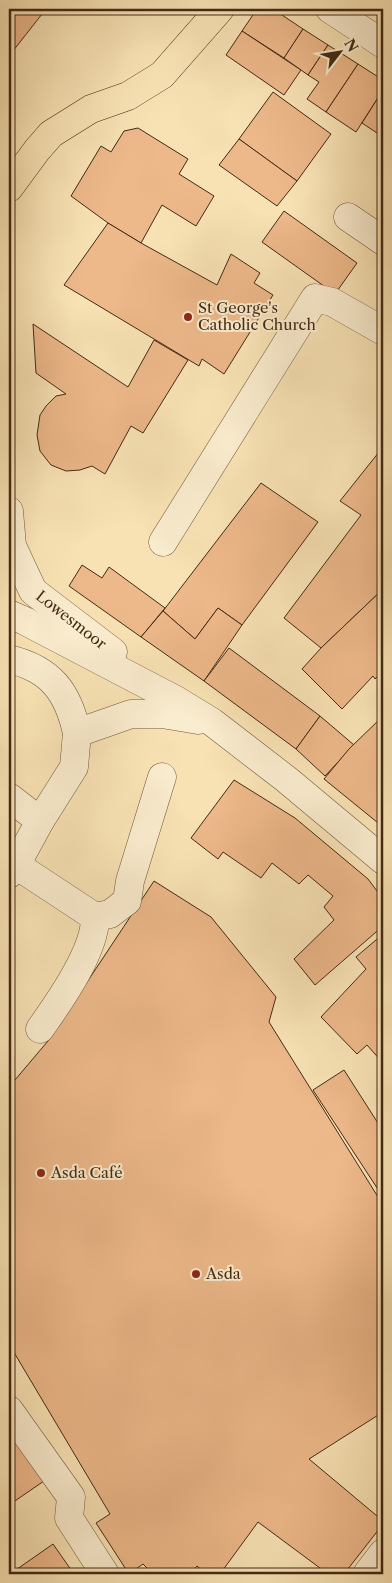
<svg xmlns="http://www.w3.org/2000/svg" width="392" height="1583" font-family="'Libre Caslon Text',serif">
  <rect width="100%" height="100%" fill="#f8e2b4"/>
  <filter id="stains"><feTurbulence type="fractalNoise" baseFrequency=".004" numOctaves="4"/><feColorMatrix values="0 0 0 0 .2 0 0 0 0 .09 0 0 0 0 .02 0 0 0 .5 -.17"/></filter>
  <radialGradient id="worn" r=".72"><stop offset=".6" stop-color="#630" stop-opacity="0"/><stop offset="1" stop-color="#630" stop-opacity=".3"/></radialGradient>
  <g fill="#edb88a" stroke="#432a15">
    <path d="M9,9H46L9,56Z"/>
    <path d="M257,9H273L303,29L284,58L242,31Z"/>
    <path d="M303,29L328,45L308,75L284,58Z"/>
    <path d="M242,31L301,70L284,95L226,55Z"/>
    <path d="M328,45L358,64L326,112L307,99L319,82L308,75Z"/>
    <path d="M358,64L383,80V90L356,132L326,112Z"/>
    <path d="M383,90V137L362,123Z"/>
    <path d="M273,92L331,134L297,181L239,139Z"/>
    <path d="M138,128L188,159L179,174L214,196L196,226L162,205L141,243L108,223L71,196L101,146L111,152L124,131Z"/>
    <path d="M239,139L297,181L277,206L219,165Z"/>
    <path d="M284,211L357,263L335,294L262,242Z"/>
    <path d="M108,223L141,243L217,285L231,254L260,273L254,283L273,295L224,374L202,359L199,366L64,285Z"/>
    <path d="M33,324L128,387L154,340L188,360L143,433L131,426L105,474L92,466L80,470L66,471L51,465L40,451L37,435L40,415L46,406L56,396L66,394L36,373Z"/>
    <path d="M383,447V589L321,648L284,618L361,515L340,501Z"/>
    <path d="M261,483L318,522L242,625L218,608L195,639L163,611Z"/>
    <path d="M82,565L102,578L109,567L165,608L141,637L69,586Z"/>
    <path d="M383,589V671L375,679L373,676L342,709L302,669L321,648Z"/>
    <path d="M218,608L242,625L204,681L141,637L163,611L195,639Z"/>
    <path d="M229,648L320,716L296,749L204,681Z"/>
    <path d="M320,716L354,745L325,776L296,749Z"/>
    <path d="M383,716V827L324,779L349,749Z"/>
    <path d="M234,780L295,818L368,879L383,899V926L315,985L294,959L334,920L324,907L333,896L308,875L299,884L272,863L261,878L223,852L218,859L191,838Z"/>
    <path d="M154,881L211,917L276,997L269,1022L383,1205V1412L309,1459L383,1521V1524L344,1574H328L258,1522L220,1574H206L197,1566L190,1574H160L152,1573L143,1564L129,1574L96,1523L110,1514L9,1344V1087L48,1041Z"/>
    <path d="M383,934V1063L367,1045L357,1054L321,1017L366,969L356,957Z"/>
    <path d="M344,1070L383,1131V1197L313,1090Z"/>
    <path d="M9,1431L44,1481L9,1505Z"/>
    <path d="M53,1544L74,1574H10Z"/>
  </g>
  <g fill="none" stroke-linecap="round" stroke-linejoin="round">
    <defs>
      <g id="minor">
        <path d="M330,9L383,44"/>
        <path d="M348,217L383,241"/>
        <path d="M9,511L12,546L33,591L113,652"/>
        <path d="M163,542L315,298L332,302L383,331"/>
        <path d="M9,614L25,621L176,700L212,722L286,779L383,860"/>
        <path d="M9,659C51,669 68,692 77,733"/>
        <path d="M9,797L40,821"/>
        <path d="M16,865L95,917L110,914L127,901L130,881L162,777"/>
        <path d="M9,874L16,865L40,821L74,767L77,733L131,714H162L198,720"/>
        <path d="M40,1029C59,1002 96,950 95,917"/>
        <path d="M9,1410L71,1497L69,1518L105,1574"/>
        <path d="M367,1574L383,1553"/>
      </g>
      <path id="major" d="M9,188L37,150L51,134L91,109L128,96L162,75L220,9"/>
    </defs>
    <use href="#minor" stroke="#70583d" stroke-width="29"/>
    <use href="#major" stroke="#432a15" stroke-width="29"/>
    <use href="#minor" stroke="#faecce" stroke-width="28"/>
    <use href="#major" stroke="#f8e2b4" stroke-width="28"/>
  </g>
  <g fill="#8f2418" stroke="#faecce" stroke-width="2">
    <circle cx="188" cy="317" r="5"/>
    <circle cx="41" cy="1173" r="5"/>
    <circle cx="196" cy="1274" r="5"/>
  </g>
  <g text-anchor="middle" stroke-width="4" stroke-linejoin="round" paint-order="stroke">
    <g font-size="15" fill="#432a15" stroke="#faecce" text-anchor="start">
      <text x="198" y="313">St George's<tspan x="198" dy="17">Catholic Church</tspan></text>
      <text x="51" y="1178">Asda Café</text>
      <text x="206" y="1279">Asda</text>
    </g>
    <g font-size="15" fill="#432a15" stroke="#faecce">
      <text transform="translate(71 620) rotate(38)" y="5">Lowesmoor</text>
    </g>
  </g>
  <rect width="392" height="1583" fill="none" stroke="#f8e2b4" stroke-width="30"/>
  <rect x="10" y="10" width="372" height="1563" fill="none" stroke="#432a15" stroke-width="2.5"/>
  <rect x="15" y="15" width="362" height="1553" fill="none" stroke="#432a15"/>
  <g transform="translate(340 52) rotate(59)" stroke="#faecce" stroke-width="4" paint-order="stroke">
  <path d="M0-4L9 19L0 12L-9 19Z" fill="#432a15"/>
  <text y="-8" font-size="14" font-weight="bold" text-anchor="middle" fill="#432a15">N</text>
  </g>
  <rect width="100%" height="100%" filter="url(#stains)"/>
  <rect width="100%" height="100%" fill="url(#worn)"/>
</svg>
